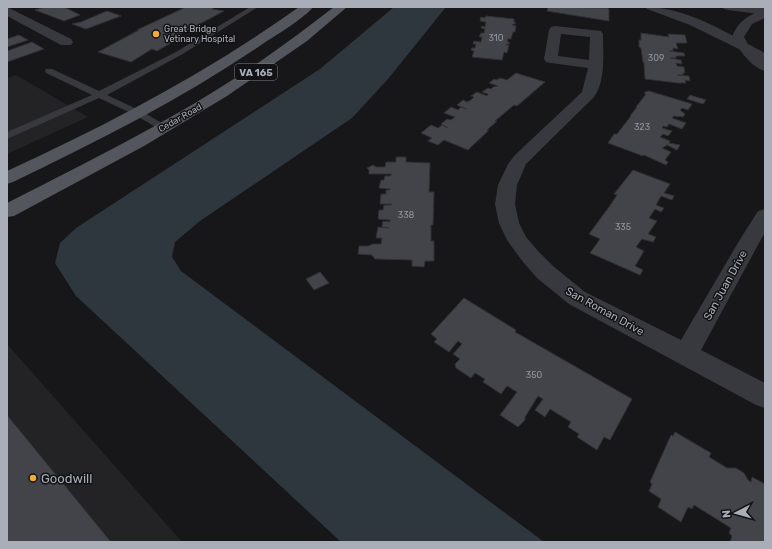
<svg xmlns="http://www.w3.org/2000/svg" width="772" height="549" font-family="Rubik,sans-serif">
  <rect width="100%" height="100%" fill="#171719"/>
  <g fill="#232326">
    <path d="M16,75L88,117L7,154V78Z"/>
    <path d="M7,344L182,542H7Z"/>
  </g>
  <path fill="#2d373d" d="M394,7H446L388,79L352,118L200,221L175,242L172,257L181,271L544,542H341L76,296L55,263L60,243L76,228L320,69Z"/>
  <g fill="#434449" stroke="#313135">
    <path d="M45,7H64L80,15L64,21L35,10Z"/>
    <path d="M186,7H215L212,9L224,11L166,42L171,43L157,51L152,49L131,62L98,52L139,30H137Z"/>
    <path d="M548,7L608,8L609,10V21L547,11Z"/>
    <path d="M107,11L121,16L86,29L72,24L81,22Z"/>
    <path d="M486,16L514,19V22L516,23L512,25L516,26L515,32H513L511,39H508L507,41L510,43L506,45H509L507,53L504,52L502,60L472,57L474,51L471,50L472,48H475L476,44H473L474,41L481,42L482,37H479L481,33H484L485,29L481,28L482,26L485,27L486,22L480,21L481,17L485,18Z"/>
    <path d="M641,33L669,37L668,34L685,35L687,43H676L678,49L673,48V51H669L684,53L685,56H676V58H670L681,60L682,64L676,63L677,66L684,67L685,73H683V75H677L689,76L690,81L685,80L686,83H678L645,79L644,63L643,62L641,48L639,47V40H641Z"/>
    <path d="M19,35L28,40L7,47V39Z"/>
    <path d="M32,42L44,49L7,62V51Z"/>
    <path d="M516,73L545,82L517,106L514,105L495,121H497L487,130H489L468,150L444,140L438,145L428,141L432,138L421,133L431,125L438,128L442,125L448,128L441,124L447,119L451,120L455,117L444,113L451,107L458,110L461,107L466,109L457,105L463,100L467,102L471,100L474,97L471,96L477,92L487,96L488,94L482,92L488,88L491,89L493,87L498,86L489,83L494,79L497,80L500,78L507,80Z"/>
    <path d="M649,91L692,104L688,110L682,108L680,110L685,114L683,117L674,116L672,118L686,123L682,129L669,124L667,127L663,126L662,128L672,131L668,136L663,134L660,137L670,141L669,143L680,145L677,150L667,145L662,148L671,152L665,160L668,162L666,165L644,155L643,156L608,143L614,134H617L631,116H630L637,107H636L646,94L644,93L645,92Z"/>
    <path d="M690,95L706,100L703,104L687,99Z"/>
    <path d="M396,157H406V162L430,163L429,192H434L433,225H431V241H434V261H425L424,267L412,266V260L375,259L372,255L358,254L359,246H369L372,244H381L382,238H376L378,227L389,228L382,227L383,221L390,222V220L378,219L379,210H383L384,205H391L392,204H380L381,194H386V190H390V189L379,188L381,180H384L385,176H391V174H369V170L367,168L373,165L376,167H385L386,162H396Z"/>
    <path d="M633,170L670,184L664,193L674,196L672,200L661,196L656,205L664,208L661,212L655,209L649,218L657,221L648,234L656,237L653,242L642,239L636,247L644,251L635,266L643,270L640,275L590,253L600,239L589,234L609,207L617,195L614,194Z"/>
    <path d="M320,272L329,283L314,290L306,279Z"/>
    <path d="M464,298L516,330L515,332L632,399L610,440L604,437L597,450L577,437L579,434L568,427L571,422L550,409L545,417L535,410L543,399L538,396L525,417V420L518,427L500,415L517,392L507,386L501,394L483,382L485,379L475,373L471,378L456,368L455,364L460,359L453,354L462,344L458,341L449,352L434,342L437,339L431,334Z"/>
    <path d="M7,415L111,542H7Z"/>
    <path d="M675,432L711,453L709,457L727,468H736L744,473L748,480L751,482L752,477L765,484V542H730L732,536L729,533L731,528L694,505L692,509L688,507L681,522L658,507L661,499L649,491L652,484L650,482L671,435L673,436Z"/>
  </g>
  <g fill="none" stroke-linecap="round" stroke-linejoin="round">
    <path fill="#38393e" fill-rule="evenodd" d="M250,7H258L181,55L107,95L141,111L167,126L169,128L167,130H161L135,115L99,98L7,139V132L92,95L46,73L45,71L46,69H52L99,91L176,52Z"/>
    <g fill="#38393e" fill-rule="evenodd">
      <path d="M7,7L71,39L73,42L71,45H61L7,16Z"/>
      <path d="M765,10V18L752,24L744,37L749,46L765,60V71C752,68 738,49 732,37C738,21 749,14 765,10Z"/>
      <path d="M555,26L601,31L603,34C603,54 606,80 594,97L526,164L517,185L515,204L519,223L526,237L538,251L553,266L585,292L681,340L739,241L758,211L765,209V232L701,350L765,383V408L756,405L569,304L537,278L523,262L507,240L499,223L495,204L498,185L508,164L515,155L582,92L588,68L551,63L546,62L544,59L549,30L551,27ZM561,34L590,37L589,60L558,56Z"/>
    </g>
    <g fill="#38393e" fill-rule="evenodd">
      <path d="M645,7C688,7 728,34 765,53V62L690,25L647,9Z"/>
      <path d="M722,7H765V15L728,10L724,9Z"/>
    </g>
    <g fill="#54565d" fill-rule="evenodd">
      <path d="M299,7H313C306,17 275,36 264,43C185,97 100,140 13,182L7,184V171C109,124 208,72 299,7Z"/>
      <path d="M334,7H347L307,41L227,96L144,146L14,216L7,217V203C92,160 179,117 258,63C284,45 309,26 334,7Z"/>
    </g>
  </g>
  <g fill="#f3ad35" stroke="#121214" stroke-width="1.5">
    <circle cx="156" cy="34" r="4"/>
    <circle cx="33" cy="478" r="4"/>
  </g>
  <g text-anchor="middle" stroke-width="3" stroke-linejoin="round" paint-order="stroke">
    <g font-size="9" fill="#a9aeb9" stroke="#121214" text-anchor="start">
      <text x="164" y="32">Great Bridge<tspan x="164" dy="10">Vetinary Hospital</tspan></text>
    </g>
    <g font-size="9" fill="#90949d">
      <text x="496" y="41">310</text>
      <text x="656" y="61">309</text>
      <text x="642" y="130">323</text>
      <text x="406" y="218">338</text>
      <text x="623" y="230">335</text>
      <text x="534" y="378">350</text>
    </g>
    <g font-size="9" fill="#a9aeb9" stroke="#121214">
      <text transform="translate(180 118) rotate(-30)" y="3">Cedar Road</text>
    </g>
    <rect fill="#121214" stroke="#7c7f88" stroke-width="1" x="235" y="64" width="42" height="16" rx="3"/>
    <g font-size="10" font-weight="bold" fill="#a9aeb9">
      <text x="256" y="76">VA 165</text>
    </g>
    <g font-size="11" fill="#a9aeb9" stroke="#121214">
      <text transform="translate(725 285) rotate(-61)" y="4">San Juan Drive</text>
      <text transform="translate(605 311) rotate(29)" y="4">San Roman Drive</text>
    </g>
    <g font-size="13" fill="#a9aeb9" stroke="#121214" text-anchor="start">
      <text x="41" y="483">Goodwill</text>
    </g>
  </g>
  <rect width="772" height="549" fill="none" stroke="#a9aeb9" stroke-width="16"/>
  <g transform="translate(736 513) rotate(264)" stroke="#121214" stroke-width="3" paint-order="stroke">
  <path d="M0-3L7 15L0 10L-7 15Z" fill="#a9aeb9"/>
  <text y="-6" font-size="11" font-weight="bold" text-anchor="middle" fill="#a9aeb9">N</text>
  </g>
</svg>
